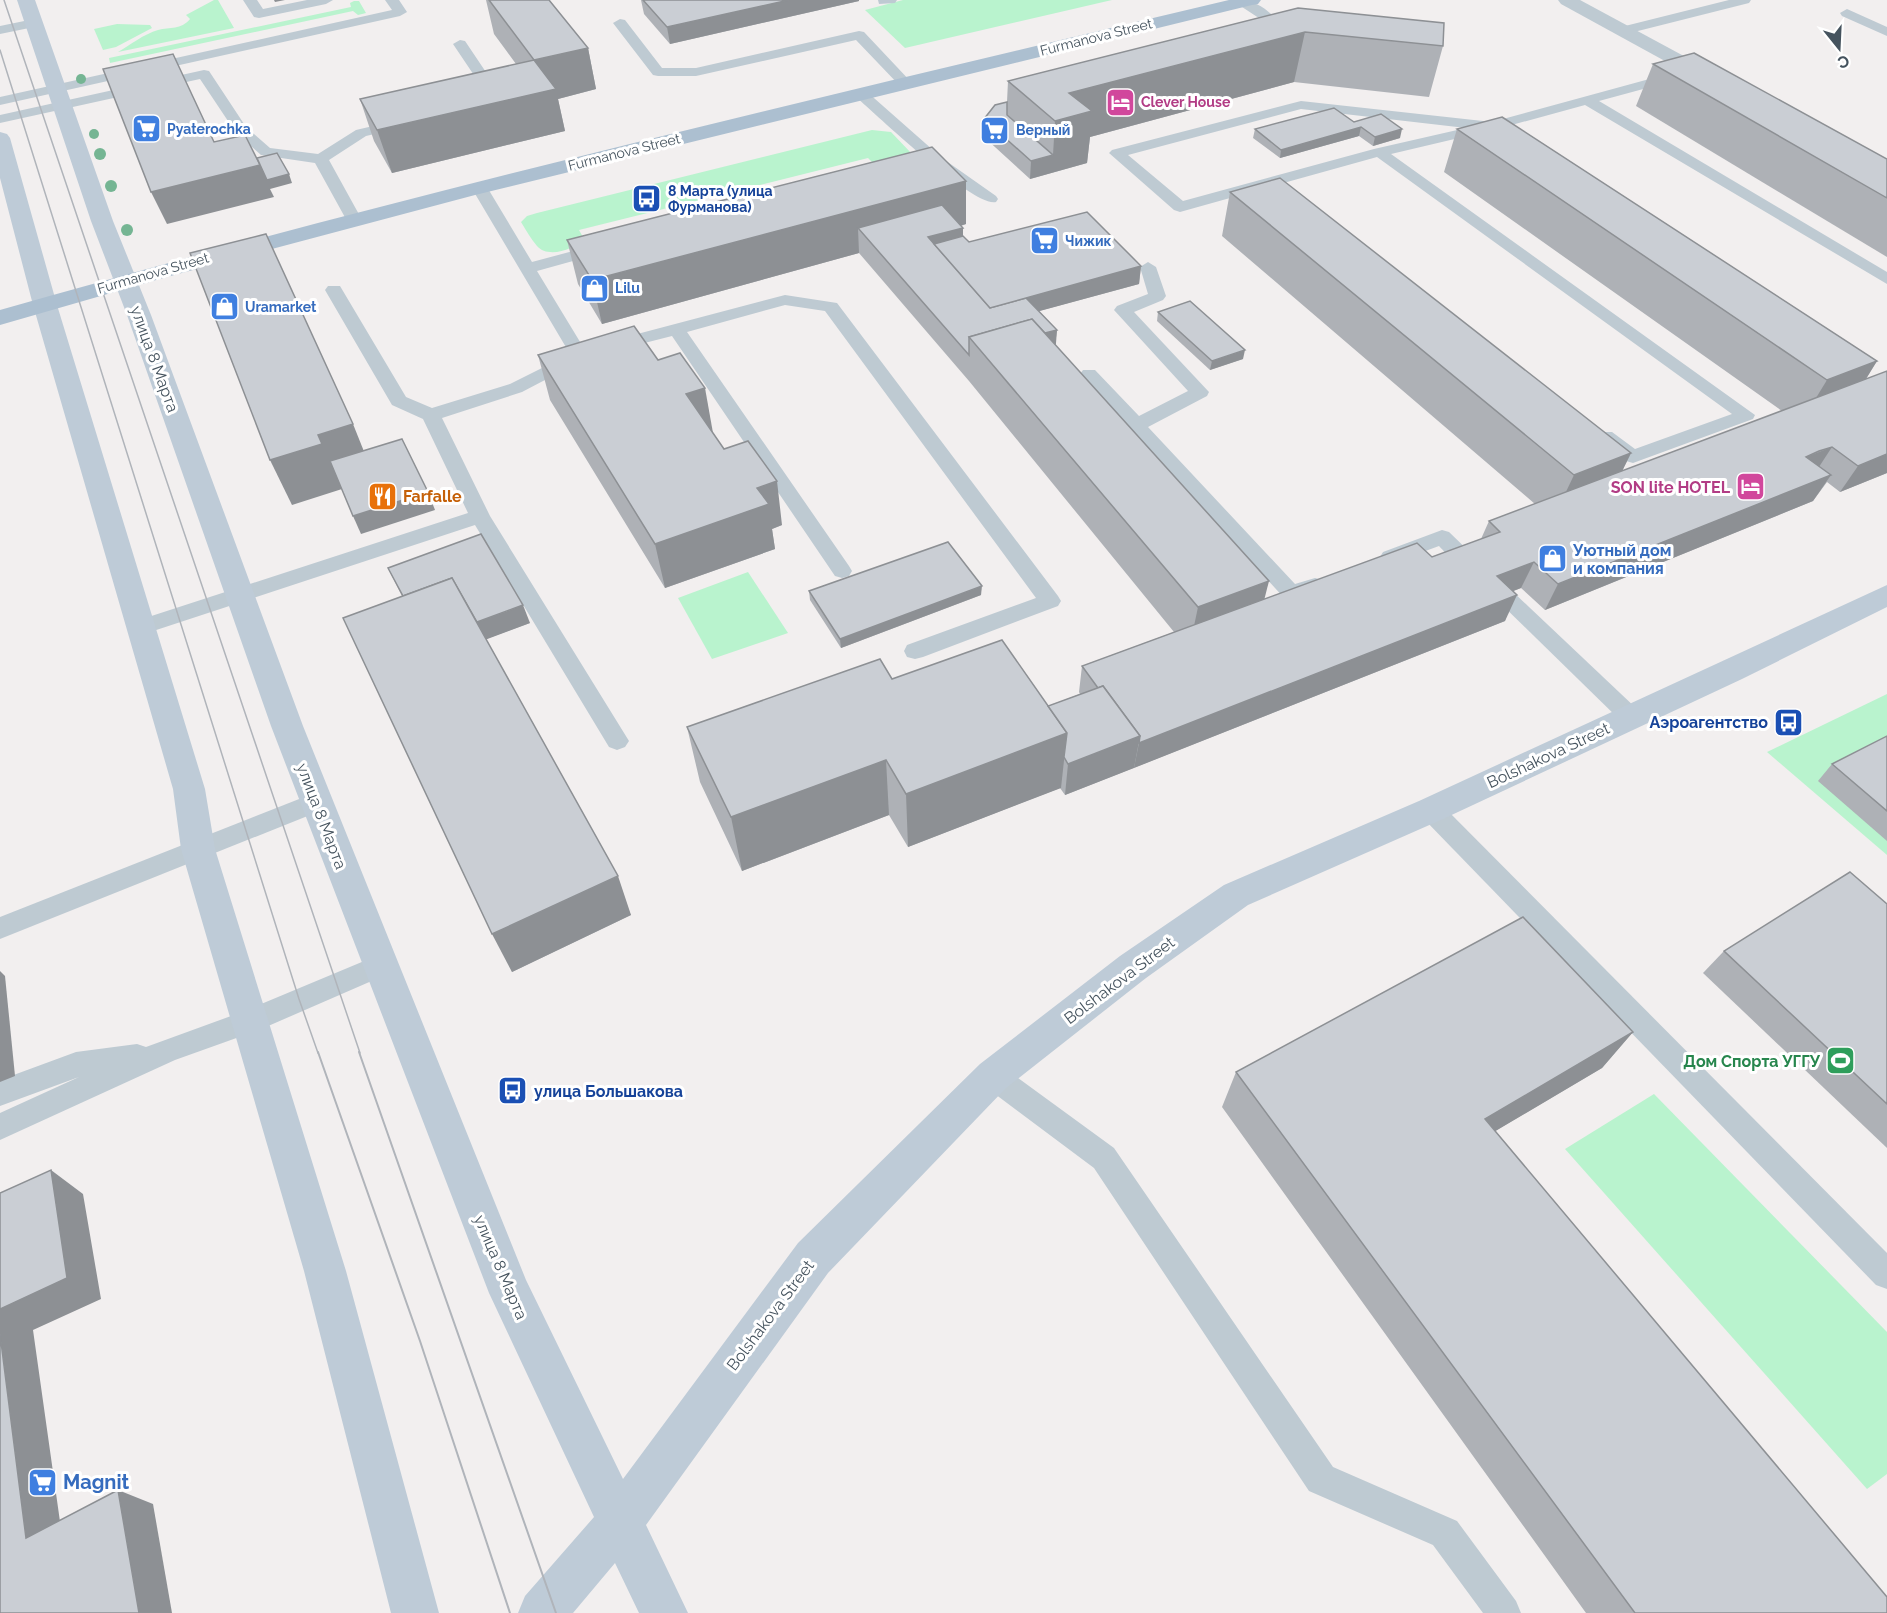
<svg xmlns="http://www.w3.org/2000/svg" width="1887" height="1613" font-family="Raleway,sans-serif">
  <rect width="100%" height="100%" fill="#f2efef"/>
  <g fill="#b9f3ce">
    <path d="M214,0H218L234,28L118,52C130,45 144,34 158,30C170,27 181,30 190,19L186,15Z"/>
    <path d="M903,0H1112L905,48L865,10Z"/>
    <path d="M354,1H359L366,13L358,15L353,11L110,63L109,58L351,7L350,3Z"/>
    <path d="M117,24L150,25L152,28L116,47L103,50L94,29Z"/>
    <path d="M872,130L891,132L913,155L877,167L868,158L579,230L584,239C575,249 548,259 537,246C531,239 526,230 521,222L527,216L537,213Z"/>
    <path d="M748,572L788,633L712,659L678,598Z"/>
    <path d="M1887,694V855L1767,752Z"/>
    <path d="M1654,1094L1887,1332V1474L1867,1489L1565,1149Z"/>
  </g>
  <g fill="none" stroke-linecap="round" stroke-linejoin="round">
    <g fill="#becad2" fill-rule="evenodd">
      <path d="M243,0H257L263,9L307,0H333L326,4L259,18L254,17Z"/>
      <path d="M385,0H399L407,12L400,16L0,105V97L392,10Z"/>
      <path d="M878,0H897L895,3L879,4Z"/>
      <path d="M1239,0C1262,0 1279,20 1291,38L1289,41H1277L1268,24L1239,5Z"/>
      <path d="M1729,0H1751L1749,3L1622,35L1615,31L1617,28Z"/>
      <path d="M1847,9L1887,27V36L1842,16L1840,13Z"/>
      <path d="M34,19L39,20L41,23L39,26L0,34V26Z"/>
      <path d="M620,19L625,20L662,68H696L859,31L864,32L912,83L910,86H900L856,40L696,76H658L653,75L613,23Z"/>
      <path d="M460,40L465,41L504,99L502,102H492L490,99L453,44Z"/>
      <path d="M204,70L209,71L246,127L270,148L318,154L356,130L403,119L408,120L410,123L408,126L366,136L329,160L361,218L359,221H347L315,163L261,155L236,133L200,79L0,123V115Z"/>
      <path d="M1675,72L1682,76L1680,79L1599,101L1887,272V284L1585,105L1497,129L1391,154L1755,415L1753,419L1633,463L1626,461L1598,440L1595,436L1598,432H1612L1635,449L1732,414L1377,157L1180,212L1174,210L1109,153L1112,150L1301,101L1492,122ZM1301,109L1466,128L1374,149L1183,201L1128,155Z"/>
      <path d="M861,90L866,91L942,158L996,196L998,199L996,202C974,208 877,115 856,97L854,94L856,91Z"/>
      <path d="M479,182L487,187L532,262L603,243L611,248L609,251L537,271L588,355L585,359L522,392L442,418L490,516L629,741L625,747L617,750L609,747L475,525L141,635L133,632L130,627L133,622L468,513L423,419L392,405L325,290L328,286H340L406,397L432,408L510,384L570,354L471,187Z"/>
      <path d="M1148,262L1156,267L1166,296L1163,300L1134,312L1209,392L1207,396L1148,427L1295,584L1315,578L1322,580L1326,585C1319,596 1296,603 1285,599L1080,374L1083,370H1095L1139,416L1188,391L1114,310L1117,306L1148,294L1140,267Z"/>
      <path d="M785,295L837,303L1058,596L1061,601L1058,606L923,657L915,659L907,657L904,651L907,645L1036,598L825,311L785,305L687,332L849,566L852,571L849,576L842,578L835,576L672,336L613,351L607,350L604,346L607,342Z"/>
      <path d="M1442,530L1449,532L1478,560L1481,565L1478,570C1461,575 1450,557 1439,546L1390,564L1383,562L1380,557L1383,552Z"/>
      <path d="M1504,588L1511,590L1638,710L1641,716L1638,722L1630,725L1622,722L1497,600L1493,595L1497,590Z"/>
      <path d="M317,792L325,795L329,802L325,809L0,939V917Z"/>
      <path d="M1431,800L1440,803L1887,1253V1289L1876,1285L1422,817L1419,810L1422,803Z"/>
      <path d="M381,954L390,957L394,965L390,973L259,1030L175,1060L0,1140V1113L79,1077L0,1106V1080L76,1052L137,1044L146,1047L242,1012Z"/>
      <path d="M993,1063L1003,1067L1114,1148L1333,1467L1457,1521L1516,1601L1521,1613H1483L1433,1545L1309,1491L1094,1168L983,1085L979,1076L983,1067Z"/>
    </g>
    <path fill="#becad2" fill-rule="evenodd" d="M1558,0H1580L1719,75L1722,79L1719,83H1705L1561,4Z"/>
    <g fill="#becbd7" fill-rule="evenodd">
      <path d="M17,0H35L113,221L151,315L303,726L526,1280L623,1479L798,1243L980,1064L1120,956L1224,885L1419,801L1887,585V607L1742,679L1443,819L1248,905L1146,978L1006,1088L828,1273L646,1525L688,1613H639L615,1563L573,1613H518L525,1596L594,1517L489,1293L271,726L127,315L91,221Z"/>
      <path d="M0,132L7,134L10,138L57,305L205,789L215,849L346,1271L439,1613H391L304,1271L181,849L173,789L33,305L0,178Z"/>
    </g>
    <path fill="#acbfd0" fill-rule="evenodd" d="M1229,0H1261L1258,4L1252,5L475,195L163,278L0,325V310C406,194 818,98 1229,0Z"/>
    <g stroke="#b0b4ba" stroke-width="1.5">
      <path d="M4,0L360,1053"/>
      <path d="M0,50L299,999L318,1053"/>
    </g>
    <g stroke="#b0b4ba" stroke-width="2">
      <path d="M318,1052L420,1341L510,1613"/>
      <path d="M359,1052L556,1613"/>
    </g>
  </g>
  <g fill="#75b593">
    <circle cx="81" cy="79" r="5"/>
    <circle cx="94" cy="134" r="5"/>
    <circle cx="100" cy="154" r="6"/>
    <circle cx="111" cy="186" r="6"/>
    <circle cx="127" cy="230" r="6"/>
  </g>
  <g fill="#aeb1b6">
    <path d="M486,0H549L588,48L596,89L558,99L565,131L392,173L374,141L360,99L516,64L494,34Z"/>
    <path d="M641,0H859V1L670,44L644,14Z"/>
    <path d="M1298,8L1443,46L1429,97L1294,82L1090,137L1087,163L1030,179L984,137V119L1007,102L1008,81Z"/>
    <path d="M1653,64L1887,159V257L1636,106Z"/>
    <path d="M1354,122L1400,138L1373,146L1359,136L1280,158L1253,138L1255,129Z"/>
    <path d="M1457,129L1877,361L1866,379L1887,473L1840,492L1827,482L1813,501L1545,610L1521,588L1513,591L1505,621L1065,795L1060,788L908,847L889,815L742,871L700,782L687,727L892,679L1048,706L1080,694L1079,692L1082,666L1174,632L969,381L859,253L602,324L578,284L567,240L932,147L966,224L961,226L963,236L969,242L1141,266L1139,284L1039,311L1057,330L1055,345L1265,599L1432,557L1481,539L1489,521L1535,504L1222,236L1230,192L1631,453L1622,471L1782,411L1444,172Z"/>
    <path d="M1158,312L1243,359L1210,370L1157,321Z"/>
    <path d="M538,355L658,360L724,449L782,525L772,529L775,549L665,588L550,400Z"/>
    <path d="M388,568L530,623L486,639L631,915L512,972L402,596Z"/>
    <path d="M809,591L981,595L841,648L810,600Z"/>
    <path d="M1887,736V841L1818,781L1832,764Z"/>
    <path d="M1887,904V1148L1703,973L1724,951Z"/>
    <path d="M1633,1032L1602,1068L1495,1131L1887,1613H1586L1222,1107L1236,1072Z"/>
  </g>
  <g fill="#8d9094">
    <path d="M274,0H285L275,2Z"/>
    <path d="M789,0H859V1L670,44L667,27Z"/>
    <path d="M1305,32L1294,82L1090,137L1087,163L1030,179L1031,161L1053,155L1055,121L1069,93Z"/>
    <path d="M588,48L596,89L558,99L565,131L392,173L377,130L534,60Z"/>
    <path d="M1361,127L1359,136L1280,158L1281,150Z"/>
    <path d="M1402,129L1400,138L1373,146L1375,137Z"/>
    <path d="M260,165L289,174L292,183L270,189L274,197L167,224L151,192Z"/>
    <path d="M966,181V224L876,249L858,228L859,253L602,324L592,280Z"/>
    <path d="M963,228V254L941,260L928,237Z"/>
    <path d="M1141,266L1139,284L1025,315L1020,299Z"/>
    <path d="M1057,330L1055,356L982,351Z"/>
    <path d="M1245,350L1243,359L1210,370L1212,361Z"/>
    <path d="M1877,361L1849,406L1800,424L1827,380Z"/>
    <path d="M705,388L713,433L686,394Z"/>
    <path d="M353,424L371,469L342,489L292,505L270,460L318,435Z"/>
    <path d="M1832,447L1815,473L1806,457Z"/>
    <path d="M1631,453L1609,498L1553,519L1574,475Z"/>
    <path d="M1887,454V473L1840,492L1858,466Z"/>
    <path d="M1831,475L1813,501L1545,610L1558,584Z"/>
    <path d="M777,481L782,525L772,529L775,549L665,588L655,544L757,488Z"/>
    <path d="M428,492L435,510L361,534L353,516Z"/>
    <path d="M1534,562L1521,588L1485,602L1497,576Z"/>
    <path d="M1269,581L1258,624L1189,650L1198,607Z"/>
    <path d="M982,586L981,595L841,648L840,639Z"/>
    <path d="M1517,595L1505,621L1134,768L1139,743Z"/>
    <path d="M523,605L530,623L482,641L475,623Z"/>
    <path d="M1067,733L1061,788L908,847L906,794Z"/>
    <path d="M1140,736L1134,768L1065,795L1068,764Z"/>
    <path d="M886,760L889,815L742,871L731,817Z"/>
    <path d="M618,876L631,915L512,972L492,934Z"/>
    <path d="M0,971L5,976L15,1076L0,1082Z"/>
    <path d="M1633,1032L1602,1068L1460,1152L1485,1119Z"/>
    <path d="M51,1170L83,1194L101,1299L33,1330L64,1550L26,1538L0,1334V1309Z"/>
    <path d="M118,1490L153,1504L172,1613H139Z"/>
  </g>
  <g fill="#caced4" stroke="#8d9094" stroke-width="1.5">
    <path d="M489,0H549L588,48L534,60Z"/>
    <path d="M643,0H789L667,27Z"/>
    <path d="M1298,8L1444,23L1443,46L1305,32L1069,93L1092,111L1055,121L1008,81Z"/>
    <path d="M1694,53L1887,159V198L1653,64Z"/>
    <path d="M173,54L214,142L245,135L260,165L151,192L103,69Z"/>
    <path d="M534,60L556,89L377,130L360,99Z"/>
    <path d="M1007,102V115L1053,155L1031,161L984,119L995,105Z"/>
    <path d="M1334,108L1354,122L1381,114L1402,129L1375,137L1361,127L1281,150L1255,129Z"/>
    <path d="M1502,117L1877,361L1827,380L1457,129Z"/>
    <path d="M932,147L966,181L592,280L567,240Z"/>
    <path d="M277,153L289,174L267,180L257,158Z"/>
    <path d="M1280,178L1631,453L1574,475L1230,192Z"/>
    <path d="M942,205L963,228L928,237L990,308L1026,298L1057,330L1045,333L1032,319L969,337V355L858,228Z"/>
    <path d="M1087,212L1141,266L990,308L934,244L963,236L969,242Z"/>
    <path d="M266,234L353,424L318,435L322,444L270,460L190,253Z"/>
    <path d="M1190,301L1245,350L1212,361L1158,312Z"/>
    <path d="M1032,319L1269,581L1198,607L969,337Z"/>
    <path d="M634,326L658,360L680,353L705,388L686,394L724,449L748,441L777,481L757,488L769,504L655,544L538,355Z"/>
    <path d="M1887,371V454L1858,466L1832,447L1819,451L1806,457L1831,475L1558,584L1534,562L1497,576L1517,595L1139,743L1140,736L1103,686L1098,688L1082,666L1417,543L1432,557L1500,532L1489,521Z"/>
    <path d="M402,439L428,492L353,516L330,461Z"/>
    <path d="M481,534L523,605L477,622L452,578L403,596L388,568Z"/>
    <path d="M948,542L982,586L840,639L809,591Z"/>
    <path d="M452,578L618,876L492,934L343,618Z"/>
    <path d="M1002,640L1067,733L906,794L886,760L731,817L687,727L880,659L892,679Z"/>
    <path d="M1103,686L1140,736L1068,764L1064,757L1067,733L1048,706Z"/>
    <path d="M1887,736V811L1832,764Z"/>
    <path d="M1850,872L1887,904V1104L1724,951Z"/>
    <path d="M1523,917L1633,1032L1485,1119L1887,1597V1613H1635L1236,1072Z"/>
    <path d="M51,1170L67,1278L0,1309V1193Z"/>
    <path d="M0,1334L26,1538L118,1490L139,1613H0Z"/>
  </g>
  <defs>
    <symbol id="hotel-square" viewBox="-11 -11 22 22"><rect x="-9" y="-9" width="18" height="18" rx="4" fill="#d1479c" stroke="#fff"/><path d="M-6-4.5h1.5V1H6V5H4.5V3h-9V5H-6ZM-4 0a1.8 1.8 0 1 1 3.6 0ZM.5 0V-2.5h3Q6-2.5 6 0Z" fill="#fff"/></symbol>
    <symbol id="supermarket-square" viewBox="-11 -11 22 22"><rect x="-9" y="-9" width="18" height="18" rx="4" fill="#3f7fe0" stroke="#fff"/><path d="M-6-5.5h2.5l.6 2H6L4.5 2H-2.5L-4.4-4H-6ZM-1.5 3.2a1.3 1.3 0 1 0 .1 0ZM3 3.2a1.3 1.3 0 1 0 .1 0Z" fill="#fff"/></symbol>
    <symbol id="bus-square" viewBox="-11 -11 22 22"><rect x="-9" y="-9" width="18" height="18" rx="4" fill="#1a4fb4" stroke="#fff"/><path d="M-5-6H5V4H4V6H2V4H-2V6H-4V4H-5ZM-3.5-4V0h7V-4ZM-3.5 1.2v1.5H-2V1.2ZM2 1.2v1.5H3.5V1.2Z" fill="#fff"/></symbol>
    <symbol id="shop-square" viewBox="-11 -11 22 22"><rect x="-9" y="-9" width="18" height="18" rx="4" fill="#3f7fe0" stroke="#fff"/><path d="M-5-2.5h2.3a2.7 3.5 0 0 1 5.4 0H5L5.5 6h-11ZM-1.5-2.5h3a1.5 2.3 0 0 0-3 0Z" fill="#fff"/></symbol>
    <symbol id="restaurant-square" viewBox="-11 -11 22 22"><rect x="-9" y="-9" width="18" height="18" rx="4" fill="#e8710a" stroke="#fff"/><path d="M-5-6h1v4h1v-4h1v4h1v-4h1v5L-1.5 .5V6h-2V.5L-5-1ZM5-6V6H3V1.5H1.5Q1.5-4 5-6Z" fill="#fff"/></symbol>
    <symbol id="stadium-square" viewBox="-11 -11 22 22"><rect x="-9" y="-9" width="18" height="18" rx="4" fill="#2e9e5b" stroke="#fff"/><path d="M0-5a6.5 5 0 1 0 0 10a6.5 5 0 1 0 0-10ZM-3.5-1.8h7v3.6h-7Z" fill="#fff"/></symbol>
  </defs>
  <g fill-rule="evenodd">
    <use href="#hotel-square" x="1104" y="86" width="33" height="33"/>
    <use href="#supermarket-square" x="130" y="112" width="33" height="33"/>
    <use href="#supermarket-square" x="978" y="114" width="33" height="33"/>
    <use href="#bus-square" x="630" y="182" width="33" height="33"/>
    <use href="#supermarket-square" x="1028" y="224" width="33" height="33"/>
    <use href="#shop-square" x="578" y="272" width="33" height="33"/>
    <use href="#shop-square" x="208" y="290" width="33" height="33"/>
    <use href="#hotel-square" x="1734" y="470" width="33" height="33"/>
    <use href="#restaurant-square" x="366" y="480" width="33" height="33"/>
    <use href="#shop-square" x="1536" y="542" width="33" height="33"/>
    <use href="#bus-square" x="1772" y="706" width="33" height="33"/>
    <use href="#stadium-square" x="1824" y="1044" width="33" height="33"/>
    <use href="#bus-square" x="496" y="1074" width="33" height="33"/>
    <use href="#supermarket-square" x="26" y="1466" width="33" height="33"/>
  </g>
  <g text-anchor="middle" stroke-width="6" stroke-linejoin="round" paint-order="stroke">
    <g font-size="14" fill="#45535e" stroke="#fff">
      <text transform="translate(1096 37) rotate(-14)" y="5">Furmanova Street</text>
      <text transform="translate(624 152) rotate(-14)" y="5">Furmanova Street</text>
      <text transform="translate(153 273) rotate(-16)" y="5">Furmanova Street</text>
    </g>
    <g font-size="14" font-weight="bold" fill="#b23c85" stroke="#fff" text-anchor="start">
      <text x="1141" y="107">Clever House</text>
    </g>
    <g font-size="14" font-weight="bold" fill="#366cbe" stroke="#fff" text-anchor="start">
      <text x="167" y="134">Pyaterochka</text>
      <text x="1016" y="135">Верный</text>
      <text x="1065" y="246">Чижик</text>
      <text x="615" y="293">Lilu</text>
      <text x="245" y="312">Uramarket</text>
    </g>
    <g font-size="14" font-weight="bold" fill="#164399" stroke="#fff" text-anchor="start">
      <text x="668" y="196">8 Марта (улица<tspan x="668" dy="16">Фурманова)</tspan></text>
    </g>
    <g font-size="16" fill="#45535e" stroke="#fff">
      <text transform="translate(155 359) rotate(70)" y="6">улица 8 Марта</text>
      <text transform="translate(1548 755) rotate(-25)" y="6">Bolshakova Street</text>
      <text transform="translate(322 816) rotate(69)" y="6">улица 8 Марта</text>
      <text transform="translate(1119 980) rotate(-37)" y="6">Bolshakova Street</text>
      <text transform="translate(501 1267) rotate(67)" y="6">улица 8 Марта</text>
      <text transform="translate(770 1315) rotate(-53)" y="6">Bolshakova Street</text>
    </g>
    <g font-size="16" font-weight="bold" fill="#b23c85" stroke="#fff" text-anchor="end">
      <text x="1730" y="493">SON lite HOTEL</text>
    </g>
    <g font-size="16" font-weight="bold" fill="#c56008" stroke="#fff" text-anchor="start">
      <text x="403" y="502">Farfalle</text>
    </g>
    <g font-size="16" font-weight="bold" fill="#366cbe" stroke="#fff" text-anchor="start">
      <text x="1573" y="556">Уютный дом<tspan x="1573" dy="18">и компания</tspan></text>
    </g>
    <g font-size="16" font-weight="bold" fill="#164399" stroke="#fff" text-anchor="end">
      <text x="1768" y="728">Аэроагентство</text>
      <text x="534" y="1097" text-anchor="start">улица Большакова</text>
    </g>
    <g font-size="16" font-weight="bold" fill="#27864d" stroke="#fff" text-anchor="end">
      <text x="1820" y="1067">Дом Спорта УГГУ</text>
    </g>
    <g font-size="20" font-weight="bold" fill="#366cbe" stroke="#fff" text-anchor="start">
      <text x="63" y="1489">Magnit</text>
    </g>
  </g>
  <g transform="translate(1839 48) rotate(162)" stroke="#ffffff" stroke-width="4.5" paint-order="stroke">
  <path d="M0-4.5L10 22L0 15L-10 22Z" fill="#45535e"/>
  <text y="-9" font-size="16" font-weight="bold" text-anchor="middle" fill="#45535e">С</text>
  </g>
</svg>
